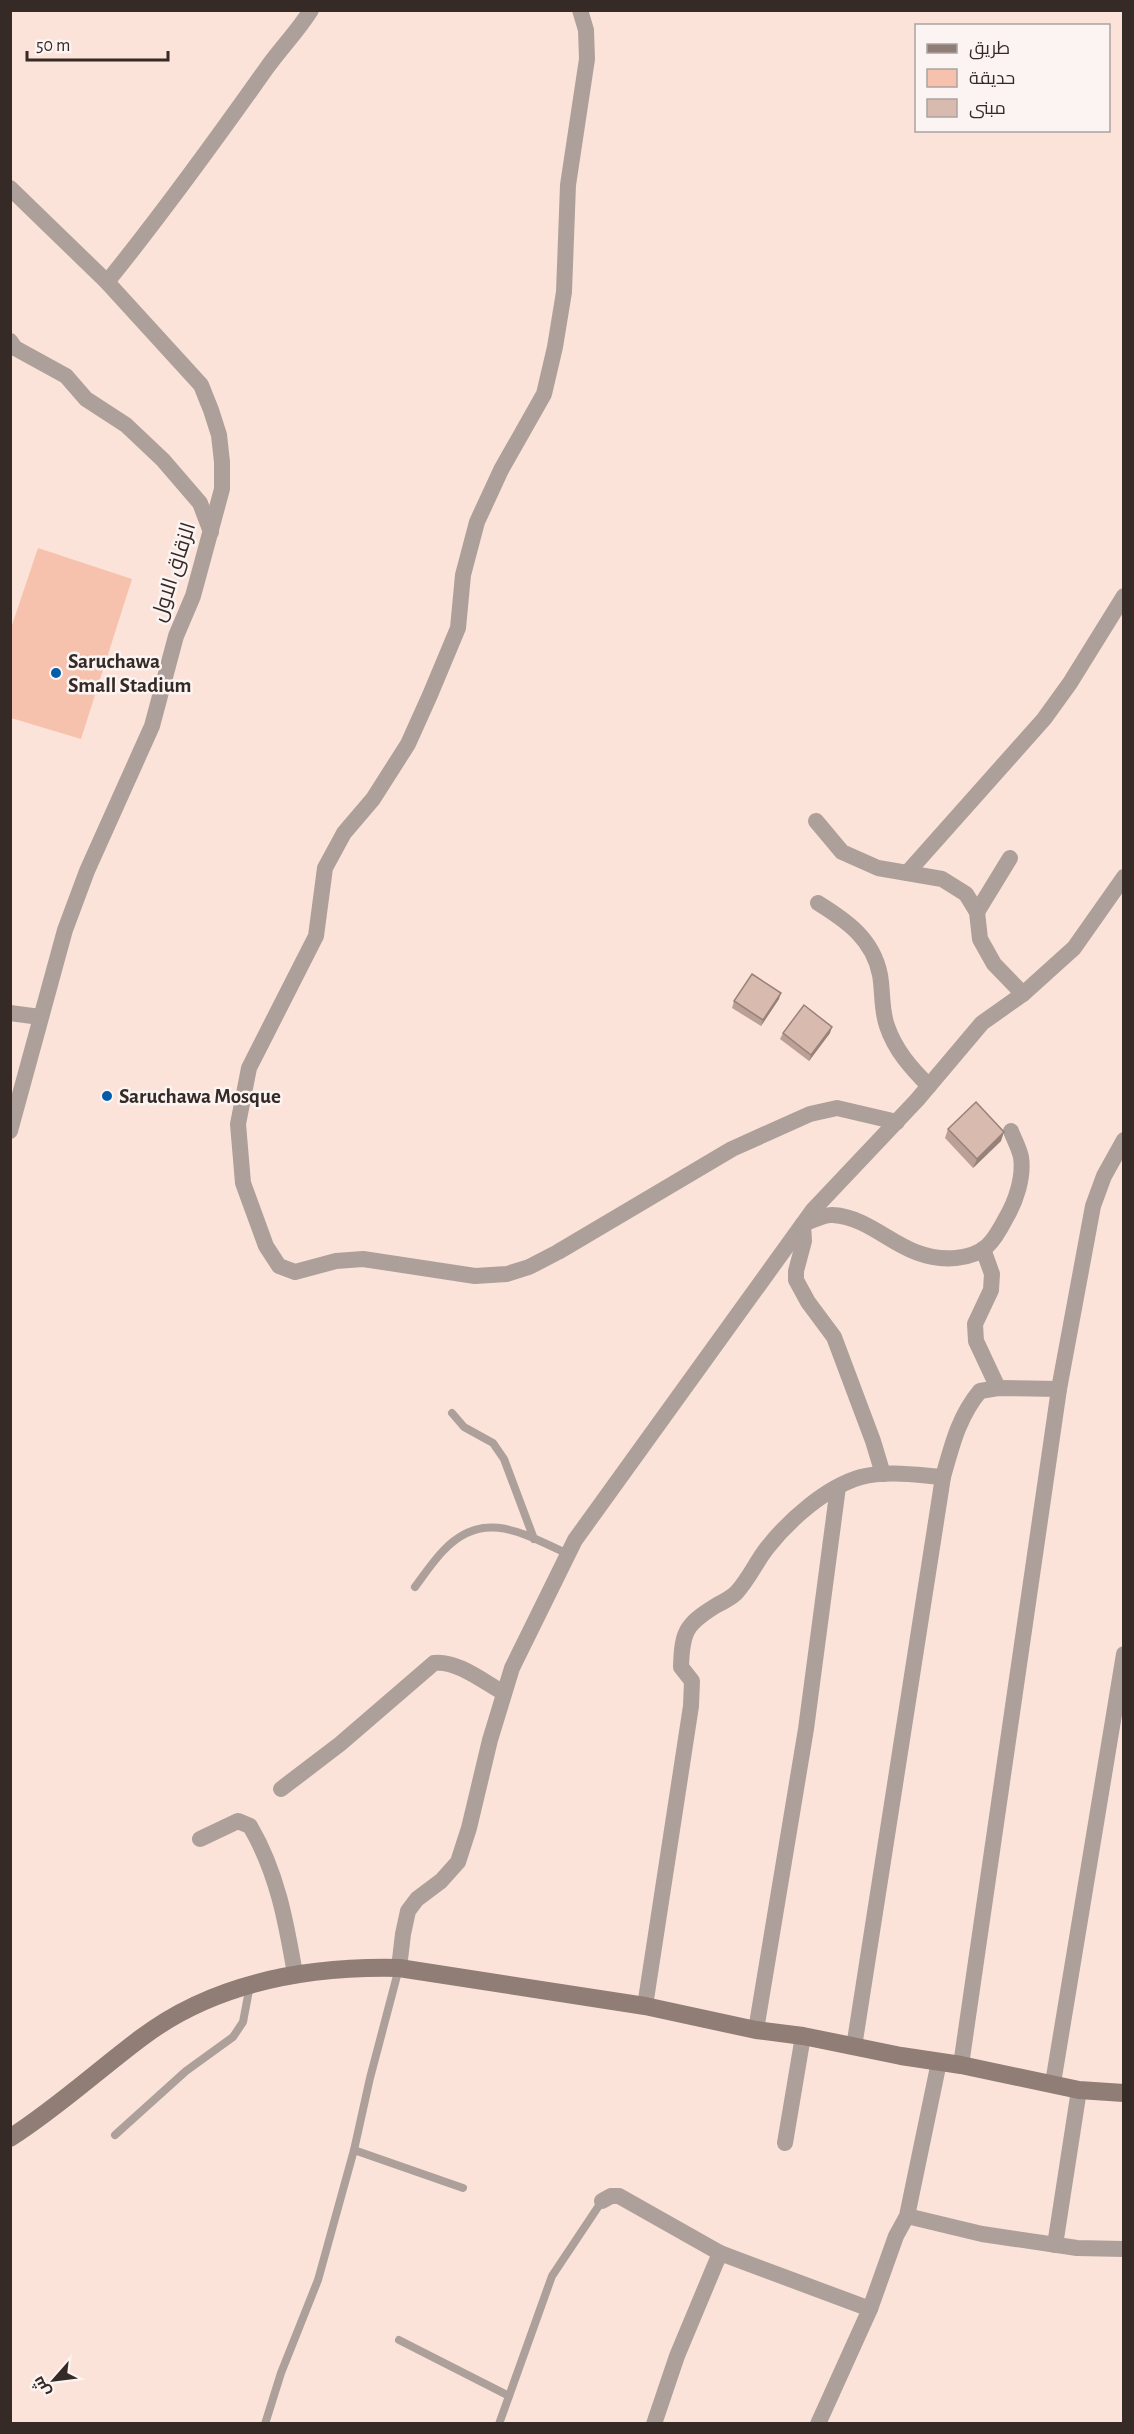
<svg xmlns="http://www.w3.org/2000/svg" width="1134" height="2434" font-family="'Alegreya Sans',Cairo,sans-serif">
  <rect width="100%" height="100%" fill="#fce3d9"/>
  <path fill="#f7c2ad" d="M38,548L132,579L81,739L11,718V628Z"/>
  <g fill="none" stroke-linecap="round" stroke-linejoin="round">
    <g stroke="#ada09b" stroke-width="8">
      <path d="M452,1413L464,1427L493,1443L504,1459L534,1539"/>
      <path d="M415,1587C424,1575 433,1561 444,1550C484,1508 524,1534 568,1554"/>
      <path d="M115,2135L186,2071L233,2037L243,2022L250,1985"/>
      <path d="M354,2150L463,2188"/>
      <path d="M399,2340L509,2396"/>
      <path d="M265,2424L281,2373L318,2280L354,2150L370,2078L399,1968"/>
      <path d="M499,2424L552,2276L602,2201"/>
    </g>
    <g stroke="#ada09b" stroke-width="16">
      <path d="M580,10L586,30L587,59L568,185L564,292L555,347L544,394L501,470L477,522L463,575L458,628L430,695L408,744L373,799L344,833L325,868L316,936L249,1068L238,1124L243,1183L266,1246L279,1266L295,1272L336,1261L363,1259L475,1276L507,1274L529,1267L558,1252L732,1149L810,1114L837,1108L897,1122"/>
      <path d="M10,188L107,282L201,385L211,410L219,435L222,462V489L193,596L176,636L152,726L87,871L65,930L10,1131"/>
      <path d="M107,282C163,213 215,141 266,69C280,49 298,31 311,10"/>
      <path d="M10,341L15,348L66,376L86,399L126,425L163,460L200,503L211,532"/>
      <path d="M816,821L842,852L878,868L942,879L966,894L977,912L980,939L994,964L1023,994"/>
      <path d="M907,873L1044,719L1070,683L1124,596"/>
      <path d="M818,903C847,921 873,939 880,975C883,991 881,1009 887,1026C895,1050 911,1068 929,1086"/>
      <path d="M977,912L1010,858"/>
      <path d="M10,1013L40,1017"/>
      <path d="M983,1249L992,1274L991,1290L975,1324L976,1341L998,1388"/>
      <path d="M883,1474L873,1441L834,1337L808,1302L796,1280V1271L804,1241L803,1224C812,1221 824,1214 833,1215C878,1218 902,1263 956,1258C985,1255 993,1243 1006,1218C1016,1201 1024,1177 1021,1157C1019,1148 1014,1139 1011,1131"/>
      <path d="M281,1789L340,1744L434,1663C457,1660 484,1682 504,1693"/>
      <path d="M200,1839L238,1821L250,1826C277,1872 286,1921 295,1974"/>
      <path d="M399,1968L403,1934L408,1911L417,1899L441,1881L458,1862L469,1828L490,1740L512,1668L575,1540L813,1210L917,1100L982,1023L1023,994L1074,948L1124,877"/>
      <path d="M645,2006L691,1706L692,1681L681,1667C682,1631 686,1624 717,1605C723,1602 731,1598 736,1593C749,1579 756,1562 767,1548C789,1520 826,1487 861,1477C887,1470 917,1475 943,1477"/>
      <path d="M756,2030L806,1729L838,1487"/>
      <path d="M854,2047L943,1477C952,1445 959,1416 980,1391L998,1388L1059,1389"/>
      <path d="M961,2065L1059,1389L1093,1206L1104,1176L1124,1140"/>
      <path d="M1053,2083L1124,1654"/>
      <path d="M785,2143L803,2036"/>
      <path d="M602,2201L611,2196H619L720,2253L870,2309"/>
      <path d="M907,2216L982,2234L1077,2248L1124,2249"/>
      <path d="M1055,2245L1079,2090"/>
      <path d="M654,2424L677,2356L720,2253"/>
      <path d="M818,2424L870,2309L896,2236L907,2216L939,2062"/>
    </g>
    <path stroke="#907d75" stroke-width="18" d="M10,2138C57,2108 97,2071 141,2038C215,1982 307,1966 399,1968L645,2006L756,2030L803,2036L901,2056L961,2065L1079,2090L1124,2093"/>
  </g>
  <g fill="#baa096">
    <path d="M779,999L761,1026L732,1008L734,1001Z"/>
    <path d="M783,1033H830L809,1061L780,1039Z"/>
    <path d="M948,1129L1001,1141L973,1168L945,1138Z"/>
  </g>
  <g fill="#97827a">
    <path d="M781,993L779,999L761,1026L763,1020Z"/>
    <path d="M832,1027L830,1033L809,1061L811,1055Z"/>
    <path d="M1004,1132L1001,1141L973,1168L977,1159Z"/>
  </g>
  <g fill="#d8baaf" stroke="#97827a" stroke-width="1.5">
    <path d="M752,974L781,993L763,1020L734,1001Z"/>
    <path d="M804,1005L832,1027L811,1055L783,1033Z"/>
    <path d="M976,1102L1004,1132L977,1159L948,1129Z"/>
  </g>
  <g fill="#035caa" stroke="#fbf4f2" stroke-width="2">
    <circle cx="56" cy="673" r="6"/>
    <circle cx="107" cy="1096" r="6"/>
  </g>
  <g text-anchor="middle" stroke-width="5" stroke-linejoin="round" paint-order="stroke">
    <g font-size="21" fill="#352a25" stroke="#fbf4f2">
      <text transform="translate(173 572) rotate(-72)" y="7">الزقاق الاول</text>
    </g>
    <g font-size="21" font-weight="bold" fill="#352a25" stroke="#fbf4f2" text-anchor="start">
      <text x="68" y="668">Saruchawa<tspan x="68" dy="24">Small Stadium</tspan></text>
      <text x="119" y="1103">Saruchawa Mosque</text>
    </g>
  </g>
  <rect width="1134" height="2434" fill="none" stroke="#352a25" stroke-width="24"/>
  <rect x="915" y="24" width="195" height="108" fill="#fbf4f2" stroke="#aca3a0" stroke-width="1.5"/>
  <rect x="927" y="44" width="30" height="9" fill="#907d75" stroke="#aca3a0" stroke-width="1.5"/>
  <text x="969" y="54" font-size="18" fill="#352a25">طريق</text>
  <rect x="927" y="69" width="30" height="18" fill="#f7c2ad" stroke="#aca3a0" stroke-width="1.5"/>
  <text x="969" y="84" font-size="18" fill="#352a25">حديقة</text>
  <rect x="927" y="99" width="30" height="18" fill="#d8baaf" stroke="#aca3a0" stroke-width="1.5"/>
  <text x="969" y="114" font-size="18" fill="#352a25">مبنى</text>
  <g transform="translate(54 2380) rotate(242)" stroke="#fbf4f2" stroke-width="4.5" paint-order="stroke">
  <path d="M0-4.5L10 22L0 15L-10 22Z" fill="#352a25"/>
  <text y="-9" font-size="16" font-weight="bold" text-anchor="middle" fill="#352a25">ش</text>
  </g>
  <path d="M27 51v9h141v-9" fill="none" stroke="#352a25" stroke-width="3"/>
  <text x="36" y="51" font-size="18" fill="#352a25" stroke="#fbf4f2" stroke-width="4.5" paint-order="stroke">50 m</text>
</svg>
